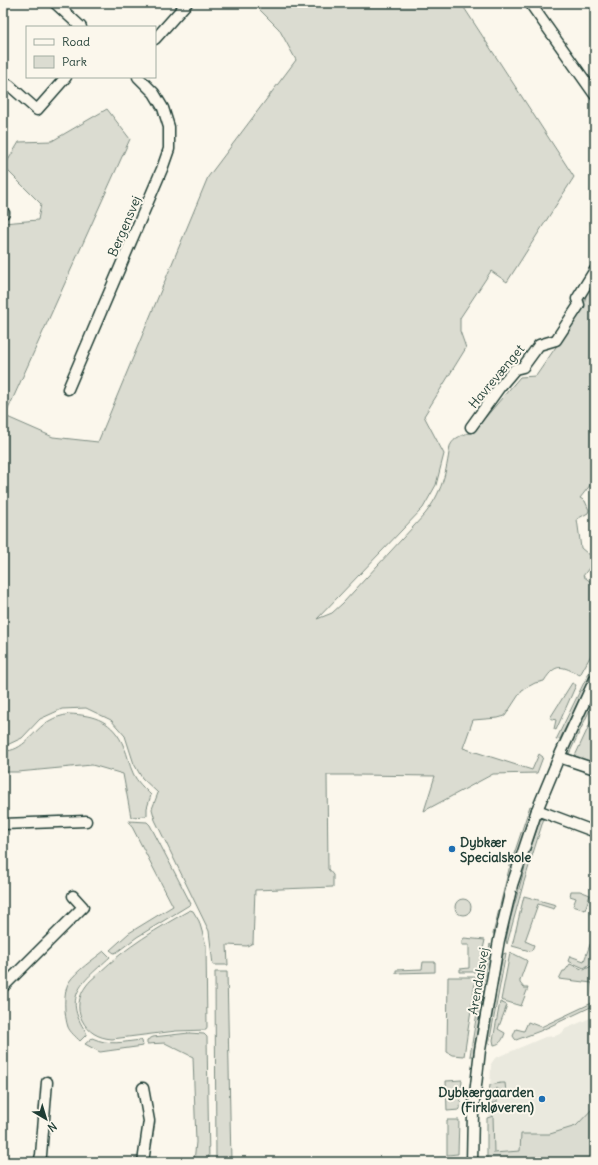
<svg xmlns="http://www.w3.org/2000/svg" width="598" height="1165" font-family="Delius,sans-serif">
  <rect width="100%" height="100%" fill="#fbf7ec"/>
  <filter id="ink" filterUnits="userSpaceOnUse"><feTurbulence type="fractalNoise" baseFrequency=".025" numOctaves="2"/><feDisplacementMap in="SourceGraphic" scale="8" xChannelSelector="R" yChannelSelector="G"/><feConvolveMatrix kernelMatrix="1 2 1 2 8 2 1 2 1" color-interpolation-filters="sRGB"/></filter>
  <g filter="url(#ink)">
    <path fill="#eae9de" d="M595,1016V1136L521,1134L520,1151L488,1153L491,1064L495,1058L545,1037L555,1036L562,1033L565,1029Z"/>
    <g fill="#dbdcd1" stroke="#7d8c82">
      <path d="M253,3H461L574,177L507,282L491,271L460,318V331L466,348L424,416L444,454L436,485L423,508L317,619L332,613L343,603L425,514C442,492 446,474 450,446C454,437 464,434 473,432L520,377L536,376L584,306L586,295L595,281V479L580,498L585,501L589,510L588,513L577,519L581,548L588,554L593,553L595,555V560L583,576L595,585V648L580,675C562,666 556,662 544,681L535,683L522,690L505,716L498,718L473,720L463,748L532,770L539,754L543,757L537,773L493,774L424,811L435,776L356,775H327L328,869L333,875V887L255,890L253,943L247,946L227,945L228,965H213L209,931L155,820L152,809L158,793L142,778L134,764L125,736L111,720L86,708L62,709L40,719L22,738L7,745H3V223L38,220L41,204L4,167L19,142L52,141L107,109L130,139L5,416L53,437L98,442L208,177L296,60L279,29Z"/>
      <path d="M595,660V667L560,739L556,740Z"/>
      <path d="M572,683L576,685L556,730L554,729L556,720L550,718Z"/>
      <path d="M595,691V699L569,754L567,751Z"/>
      <path d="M595,713V765L574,758Z"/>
      <path d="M69,714C95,715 113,721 124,747C128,755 129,765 133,773C137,782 144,788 151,795L147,808V815L145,816L131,817L123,774L92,765L18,772H3V751C24,752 33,730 49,721C55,717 62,716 69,714Z"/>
      <path d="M530,806L533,807L505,894L495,934H493L509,869Z"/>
      <path d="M544,818L523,885L507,944L506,940L510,920L529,853L540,820Z"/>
      <path d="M129,821L147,822L150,825L191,904L137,937L117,952L114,953L110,950L129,933L173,906Z"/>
      <path d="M571,891H580L590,895L585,910L573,906L576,898L570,896Z"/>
      <path d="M524,896L556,905L554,909L538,904L525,941L534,945L532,950L530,951L512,946Z"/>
      <circle cx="463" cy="907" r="8"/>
      <path d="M190,910L193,911L199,921L206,945L207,1027L206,1030L176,1031L112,1039C98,1038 88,1032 82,1020C76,1009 79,995 86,986C89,981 95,977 99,973C126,947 158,928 190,910Z"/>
      <path d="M594,934H595V957L593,962L584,968L568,961L570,956L584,961Z"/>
      <path d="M464,938L485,940L478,972H460V969L469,968V945H462V941Z"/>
      <path d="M490,944L492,947L480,1013L473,1056H470L480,994Z"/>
      <path d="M104,951L110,957C84,981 61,995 86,1032V1035L80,1041C76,1037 70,1032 68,1027C64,1016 63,991 69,982C76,971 94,959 104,951Z"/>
      <path d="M506,953L489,1044L486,1042L503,954Z"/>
      <path d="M510,953L514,954L526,960L527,961L520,980V983L524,988H528L521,1006L501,1000Z"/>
      <path d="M423,962H435V972L396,973V970L422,969Z"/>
      <path d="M570,964L584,970L595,964V1005L540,1031L516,1040L515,1039L513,1036L516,1029L524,1031L528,1022L541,1027L594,1002L592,983L559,979L563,971H565Z"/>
      <path d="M215,972H227L231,1162H216Z"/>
      <path d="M448,977H476L464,1056L452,1055L447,1052Z"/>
      <path d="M500,1002L507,1005L498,1029L505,1033C503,1039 501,1044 494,1045L493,1040Z"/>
      <path d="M189,1033L204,1034L207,1037L209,1162H194L196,1142L193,1057L165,1043L147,1044V1040L153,1037Z"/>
      <path d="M92,1038C110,1046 122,1042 141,1040L142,1041L143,1046L100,1052L85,1044Z"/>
      <path d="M462,1080L460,1109L459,1110L447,1111L446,1081Z"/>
      <path d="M501,1083H505L506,1092H501L497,1088L493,1092L497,1096V1103H488L490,1085Z"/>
      <path d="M595,1106V1162H487V1118L493,1116L494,1153L520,1151L521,1134H550L576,1126Z"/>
      <path d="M447,1120H459L458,1154L447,1155Z"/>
    </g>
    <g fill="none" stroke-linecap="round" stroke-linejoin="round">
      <defs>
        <g id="minor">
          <path d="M55,3L81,27"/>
          <path d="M530,3L595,95"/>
          <path d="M155,39L187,3"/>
          <path d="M9,85L37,110L66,77"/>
          <path d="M3,213H4"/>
          <path d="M68,389L162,169L169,149V127L163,108L154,93L138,77"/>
          <path d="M471,427L499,388L515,369L523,367L539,345L556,340L579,305L577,299L595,270"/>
          <path d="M559,757L595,769"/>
          <path d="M537,810L593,831L595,833"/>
          <path d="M3,824L86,821"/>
          <path d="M3,987L83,907L73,896"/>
          <path d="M143,1088L149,1121L143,1162"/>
          <path d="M39,1162L41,1155L47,1082"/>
          <path d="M472,1162L473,1112L480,1050L499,940L512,885L537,810L559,757L595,679"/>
        </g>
      </defs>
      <use href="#minor" stroke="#1f3d34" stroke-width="13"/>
      <use href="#minor" stroke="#fbf7ec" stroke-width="10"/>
    </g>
  </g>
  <g fill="#1f6fb2" stroke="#fbf7ec" stroke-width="1.5">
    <circle cx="452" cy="849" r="4"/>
    <circle cx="542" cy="1099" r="4"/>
  </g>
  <g text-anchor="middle" stroke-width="4" stroke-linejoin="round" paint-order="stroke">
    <g font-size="13" fill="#1f3d34" stroke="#fbf7ec">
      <text transform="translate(124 226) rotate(-67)" y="5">Bergensvej</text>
      <text transform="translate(496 376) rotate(-50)" y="5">Havrevænget</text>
      <text transform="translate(478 981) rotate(-80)" y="5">Arendalsvej</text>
    </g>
    <g font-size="13" font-weight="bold" fill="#1f3d34" stroke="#fbf7ec" text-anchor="start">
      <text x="460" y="847">Dybkær<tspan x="460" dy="15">Specialskole</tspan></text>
      <text x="534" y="1097" text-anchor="end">Dybkærgaarden<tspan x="534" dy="15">(Firkløveren)</tspan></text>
    </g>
  </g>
  <rect width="598" height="1165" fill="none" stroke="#fbf7ec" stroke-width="16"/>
  <rect x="8" y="8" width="582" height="1149" fill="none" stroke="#1f3d34" stroke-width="1.5" filter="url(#ink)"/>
  <rect x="26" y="26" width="130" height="52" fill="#fbf7ec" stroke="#a3ada2"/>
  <rect x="34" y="39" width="20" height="6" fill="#fbf7ec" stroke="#a3ada2"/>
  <text x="62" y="46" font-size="12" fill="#1f3d34">Road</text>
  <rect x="34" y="56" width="20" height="12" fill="#dbdcd1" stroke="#a3ada2"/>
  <text x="62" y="66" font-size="12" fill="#1f3d34">Park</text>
  <g transform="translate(46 1119) rotate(142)" stroke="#fbf7ec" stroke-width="3" paint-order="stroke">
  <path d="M0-3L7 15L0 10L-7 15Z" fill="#1f3d34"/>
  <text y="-6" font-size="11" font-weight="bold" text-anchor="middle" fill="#1f3d34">N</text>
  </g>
</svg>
